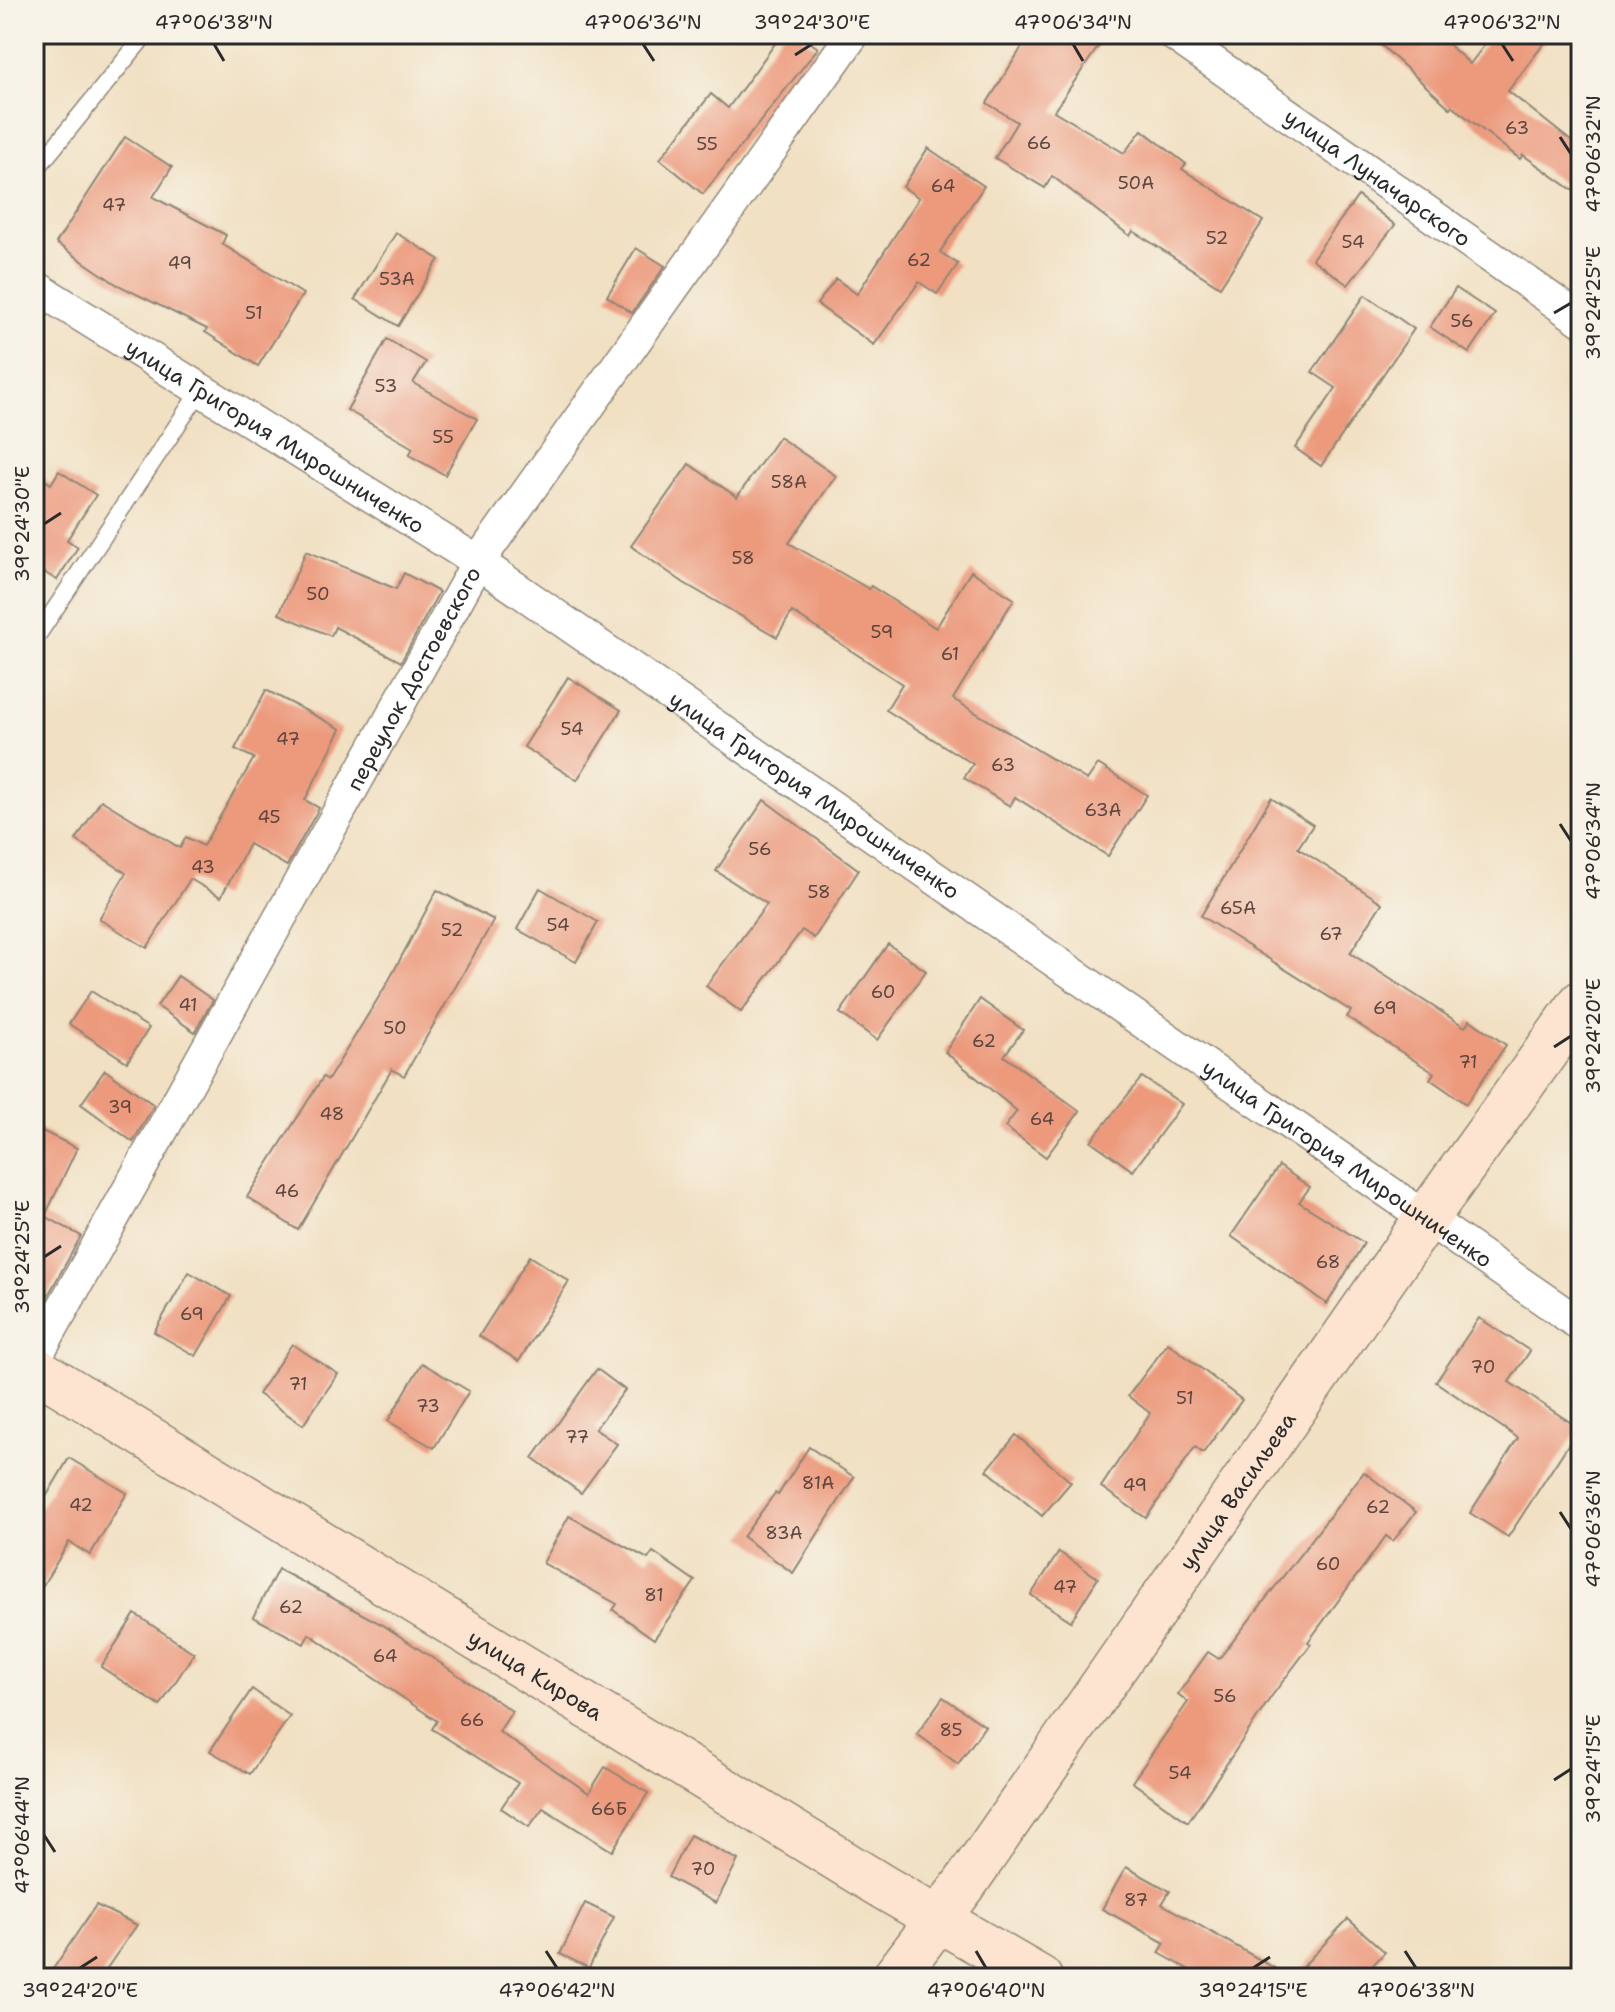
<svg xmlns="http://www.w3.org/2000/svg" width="1615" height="2012" font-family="'Shantell Sans',sans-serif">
  <rect width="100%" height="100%" fill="#f7f3e8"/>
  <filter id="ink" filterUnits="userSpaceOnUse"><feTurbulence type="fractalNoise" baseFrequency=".0125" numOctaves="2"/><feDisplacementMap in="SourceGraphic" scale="16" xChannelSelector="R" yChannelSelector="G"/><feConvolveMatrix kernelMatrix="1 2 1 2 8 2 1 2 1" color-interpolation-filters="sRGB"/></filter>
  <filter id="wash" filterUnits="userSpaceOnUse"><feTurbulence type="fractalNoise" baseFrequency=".006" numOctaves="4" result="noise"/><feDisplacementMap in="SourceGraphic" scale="32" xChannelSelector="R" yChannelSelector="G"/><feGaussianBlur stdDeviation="1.8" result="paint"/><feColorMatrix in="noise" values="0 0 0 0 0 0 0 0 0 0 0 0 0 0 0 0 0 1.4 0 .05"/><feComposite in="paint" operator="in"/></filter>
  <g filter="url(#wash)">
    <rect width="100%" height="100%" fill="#f1e0c2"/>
    <g id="blocks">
      <g fill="#ec997b">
        <path d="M782,34H798L818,48L703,194L660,159L711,94L728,108Z"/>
        <path d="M1030,34H1107L1054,111L1124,153L1142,130L1186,164L1182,169L1263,221L1220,287L1133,231L1130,236L1052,176L1045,188L995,158L1017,122L987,103Z"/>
        <path d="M1369,34H1437L1470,64L1493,34H1551L1508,91L1581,149V196L1523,155L1520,159L1452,106L1450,108Z"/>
        <path d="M125,137L172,167L153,197L226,235L222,244L303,294L258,366L205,332L207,329L116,284L56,243Z"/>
        <path d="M928,148L984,186L940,252L958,264L937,294L919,282L874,345L817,304L836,279L857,294L919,198L903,187Z"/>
        <path d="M1358,196L1395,225L1348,285L1312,259Z"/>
        <path d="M396,233L439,259L398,326L355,299Z"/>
        <path d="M636,248L665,266L632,313L607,296Z"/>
        <path d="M1456,288L1495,314L1469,353L1430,327Z"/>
        <path d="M1365,295L1414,329L1321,466L1295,448L1336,388L1312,372Z"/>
        <path d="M387,339L426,362L413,383L477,419L445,475L409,455L413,448L347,410Z"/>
        <path d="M779,437L836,476L789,543L869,589L871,586L936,628L971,571L1014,599L953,699L1087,780L1098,764L1147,795L1108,856L1015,797L1010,806L964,778L973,764L886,710L902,684L792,612L777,637L684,583L631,546L689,464L737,497Z"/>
        <path d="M59,471L96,495L67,540L78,547L57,580L45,573L34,590V473L51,484Z"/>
        <path d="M306,551L396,589L404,573L439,592L401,662L335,627L331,636L279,614Z"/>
        <path d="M568,677L621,710L577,780L524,747Z"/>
        <path d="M266,690L341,729L305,800L319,808L287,866L249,844L221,897L190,879L147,948L99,919L126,873L76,840L101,800L180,848L186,837L203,846L254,758L235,749Z"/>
        <path d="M1271,798L1313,825L1298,848L1382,903L1350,953L1465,1027L1470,1020L1506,1045L1466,1104L1430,1079L1434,1073L1347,1017L1351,1011L1201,916Z"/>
        <path d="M764,800L859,870L814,938L802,930L741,1012L706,986L767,904L716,871Z"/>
        <path d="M540,888L598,922L576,962L517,929Z"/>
        <path d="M437,890L494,920L404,1076L392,1069L298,1230L247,1197L323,1077L328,1080L388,982Z"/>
        <path d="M888,944L926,971L877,1040L840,1013Z"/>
        <path d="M178,976L213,1000L195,1032L157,1006Z"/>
        <path d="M91,991L149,1028L127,1062L69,1024Z"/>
        <path d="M980,999L1023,1030L1004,1056L1080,1111L1046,1157L1005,1127L1017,1111L945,1052Z"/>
        <path d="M105,1070L154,1105L133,1142L81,1104Z"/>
        <path d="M1142,1077L1182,1104L1133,1171L1091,1141Z"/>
        <path d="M34,1127L77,1148L45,1216L81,1236L34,1321Z"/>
        <path d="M1279,1166L1310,1187L1299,1202L1364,1243L1327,1304L1231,1236Z"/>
        <path d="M530,1256L569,1281L519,1361L479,1336Z"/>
        <path d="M189,1272L231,1296L196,1356L154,1332Z"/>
        <path d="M1479,1318L1530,1351L1509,1382L1579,1428L1508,1537L1470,1513L1518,1438L1436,1382Z"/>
        <path d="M1168,1343L1242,1400L1203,1453L1195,1447L1146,1518L1101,1487L1150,1413L1128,1396Z"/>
        <path d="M292,1344L338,1374L303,1425L258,1394Z"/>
        <path d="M422,1363L469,1391L434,1448L388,1421Z"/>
        <path d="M597,1369L625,1390L595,1429L617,1444L581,1493L533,1458Z"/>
        <path d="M1016,1435L1071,1482L1042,1516L987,1470Z"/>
        <path d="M809,1447L854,1477L793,1573L743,1537L775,1493L778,1495Z"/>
        <path d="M69,1458L127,1493L90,1555L69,1542L34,1600V1517Z"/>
        <path d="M1364,1472L1416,1512L1393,1541L1386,1536L1308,1642L1311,1644L1271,1697L1188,1822L1132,1782L1188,1702L1178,1694L1208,1652L1219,1659Z"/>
        <path d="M569,1516L648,1559L653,1552L695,1581L654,1639L613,1610L617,1604L543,1563Z"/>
        <path d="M1059,1552L1098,1578L1071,1621L1031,1595Z"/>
        <path d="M278,1569L383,1625L512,1711L499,1732L589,1793L605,1767L648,1793L612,1851L543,1808L529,1827L501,1808L518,1783L432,1729L437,1721L309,1634L304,1644L253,1617Z"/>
        <path d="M135,1614L194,1653L160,1706L101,1667Z"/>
        <path d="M252,1689L290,1716L250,1774L210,1751Z"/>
        <path d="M943,1697L985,1726L958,1764L917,1734Z"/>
        <path d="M690,1835L738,1860L716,1903L668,1877Z"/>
        <path d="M1126,1867L1170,1891L1162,1904L1292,1978L1348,1919L1385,1952L1361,1978H1204L1159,1953L1165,1943L1102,1909Z"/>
        <path d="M585,1903L614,1917L589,1968L560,1954Z"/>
        <path d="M96,1905L137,1925L100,1978H47Z"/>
      </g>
    </g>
  </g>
  <g filter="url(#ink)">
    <use href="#blocks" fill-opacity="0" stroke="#8e8676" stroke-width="2"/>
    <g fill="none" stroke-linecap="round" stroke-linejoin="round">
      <defs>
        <g id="lane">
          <path d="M34,172L146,34"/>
          <path d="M34,635L37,636L200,391"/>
        </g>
        <g id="street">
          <path id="s1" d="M1173,34L1581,320"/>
          <path id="s2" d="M34,286L478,562L1581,1325"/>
          <path id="s3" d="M34,1360L478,562L853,34"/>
        </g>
        <g id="secondary">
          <path id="s4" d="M34,1368L883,1887L1040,1978"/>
          <path id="s5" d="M894,1978L964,1885L1425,1220L1581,1003"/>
        </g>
      </defs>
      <use href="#lane" stroke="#8e8676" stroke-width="19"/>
      <use href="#street" stroke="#8e8676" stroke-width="35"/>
      <use href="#secondary" stroke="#8e8676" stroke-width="47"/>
      <use href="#lane" stroke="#fff" stroke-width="16"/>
      <use href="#street" stroke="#fff" stroke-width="32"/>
      <use href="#secondary" stroke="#fde4d1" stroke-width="44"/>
    </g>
  </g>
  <path fill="none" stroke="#2b2b2b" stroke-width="3" d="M214,44L224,61M643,44L654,61M1073,44L1083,61M1502,44L1513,61M795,55L812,44M1560,137L1571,154M1554,313L1571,303M44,524L61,513M1560,824L1571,841M1554,1047L1571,1036M44,1257L61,1246M1560,1512L1571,1529M1554,1780L1571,1769M44,1835L55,1852M546,1951L557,1968M976,1951L986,1968M1405,1951L1416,1968M80,1968L97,1957M1253,1968L1270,1957"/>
  <g text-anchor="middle" stroke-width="6" stroke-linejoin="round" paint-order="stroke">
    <g font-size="18" fill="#5b463f">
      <text x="1517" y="134">63</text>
      <text x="1039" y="149">66</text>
      <text x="707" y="150">55</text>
      <text x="1136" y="189">50А</text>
      <text x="943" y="192">64</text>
      <text x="114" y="211">47</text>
      <text x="1217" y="244">52</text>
      <text x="1353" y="248">54</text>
      <text x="919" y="266">62</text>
      <text x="180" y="269">49</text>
      <text x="397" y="285">53А</text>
      <text x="254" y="319">51</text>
      <text x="1462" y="327">56</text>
      <text x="386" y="392">53</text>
      <text x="443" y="443">55</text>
      <text x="789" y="488">58А</text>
      <text x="743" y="564">58</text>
      <text x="318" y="600">50</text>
      <text x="882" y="638">59</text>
      <text x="950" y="660">61</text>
      <text x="572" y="735">54</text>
      <text x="288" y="745">47</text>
      <text x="1003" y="771">63</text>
      <text x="1103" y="816">63А</text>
      <text x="269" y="823">45</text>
      <text x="760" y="855">56</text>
      <text x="203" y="873">43</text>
      <text x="819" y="898">58</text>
      <text x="1238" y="914">65А</text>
      <text x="558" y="931">54</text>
      <text x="452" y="936">52</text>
      <text x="1331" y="940">67</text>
      <text x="883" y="998">60</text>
      <text x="188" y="1011">41</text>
      <text x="1385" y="1014">69</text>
      <text x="395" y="1034">50</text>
      <text x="984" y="1047">62</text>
      <text x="1468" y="1068">71</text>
      <text x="120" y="1113">39</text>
      <text x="332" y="1120">48</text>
      <text x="1042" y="1125">64</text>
      <text x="287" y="1197">46</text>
      <text x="1328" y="1268">68</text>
      <text x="192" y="1320">69</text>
      <text x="1483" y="1373">70</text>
      <text x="298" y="1390">71</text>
      <text x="1185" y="1404">51</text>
      <text x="428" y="1412">73</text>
      <text x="577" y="1443">77</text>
      <text x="818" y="1489">81А</text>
      <text x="1135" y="1491">49</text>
      <text x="81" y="1511">42</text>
      <text x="1378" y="1513">62</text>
      <text x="784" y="1539">83А</text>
      <text x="1328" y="1570">60</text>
      <text x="1065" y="1593">47</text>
      <text x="654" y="1601">81</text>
      <text x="291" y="1613">62</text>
      <text x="385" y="1662">64</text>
      <text x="1225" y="1702">56</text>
      <text x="472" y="1726">66</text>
      <text x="951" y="1736">85</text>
      <text x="1180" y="1779">54</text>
      <text x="609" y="1815">66Б</text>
      <text x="703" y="1875">70</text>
      <text x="1136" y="1906">87</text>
    </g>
    <g font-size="22" fill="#2b2b2b" stroke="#f7f3e8">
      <text dy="8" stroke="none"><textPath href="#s1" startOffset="250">улица Луначарского</textPath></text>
      <text dy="8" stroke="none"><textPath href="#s2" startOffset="284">улица Григория Мирошниченко</textPath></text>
      <text dy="8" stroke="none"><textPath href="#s3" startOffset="780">переулок Достоевского</textPath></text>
      <text dy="8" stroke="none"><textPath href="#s2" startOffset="932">улица Григория Мирошниченко</textPath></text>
      <text dy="8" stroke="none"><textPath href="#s2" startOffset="1580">улица Григория Мирошниченко</textPath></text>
      <text dy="8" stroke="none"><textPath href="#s5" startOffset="596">улица Васильева</textPath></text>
      <text dy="8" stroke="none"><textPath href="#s4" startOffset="588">улица Кирова</textPath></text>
    </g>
  </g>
  <rect width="1615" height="2012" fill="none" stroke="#f7f3e8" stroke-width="88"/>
  <rect x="44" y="44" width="1527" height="1924" fill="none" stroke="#2b2b2b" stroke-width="3"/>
  <g font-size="20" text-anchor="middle" fill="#2b2b2b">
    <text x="214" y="29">47°06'38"N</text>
    <text x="643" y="29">47°06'36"N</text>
    <text x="812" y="29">39°24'30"E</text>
    <text x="1073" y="29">47°06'34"N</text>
    <text x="1502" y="29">47°06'32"N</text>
    <text transform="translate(1593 154) rotate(-90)" y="7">47°06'32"N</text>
    <text transform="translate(1593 303) rotate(-90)" y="7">39°24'25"E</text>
    <text transform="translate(22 524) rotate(-90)" y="7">39°24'30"E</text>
    <text transform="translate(1593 841) rotate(-90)" y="7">47°06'34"N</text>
    <text transform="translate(1593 1036) rotate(-90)" y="7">39°24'20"E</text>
    <text transform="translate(22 1257) rotate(-90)" y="7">39°24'25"E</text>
    <text transform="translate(1593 1529) rotate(-90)" y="7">47°06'36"N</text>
    <text transform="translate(1593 1769) rotate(-90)" y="7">39°24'15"E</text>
    <text transform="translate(22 1835) rotate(-90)" y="7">47°06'44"N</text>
    <text x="80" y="1997">39°24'20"E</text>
    <text x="557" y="1997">47°06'42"N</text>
    <text x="986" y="1997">47°06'40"N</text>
    <text x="1253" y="1997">39°24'15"E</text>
    <text x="1416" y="1997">47°06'38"N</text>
  </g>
</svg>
